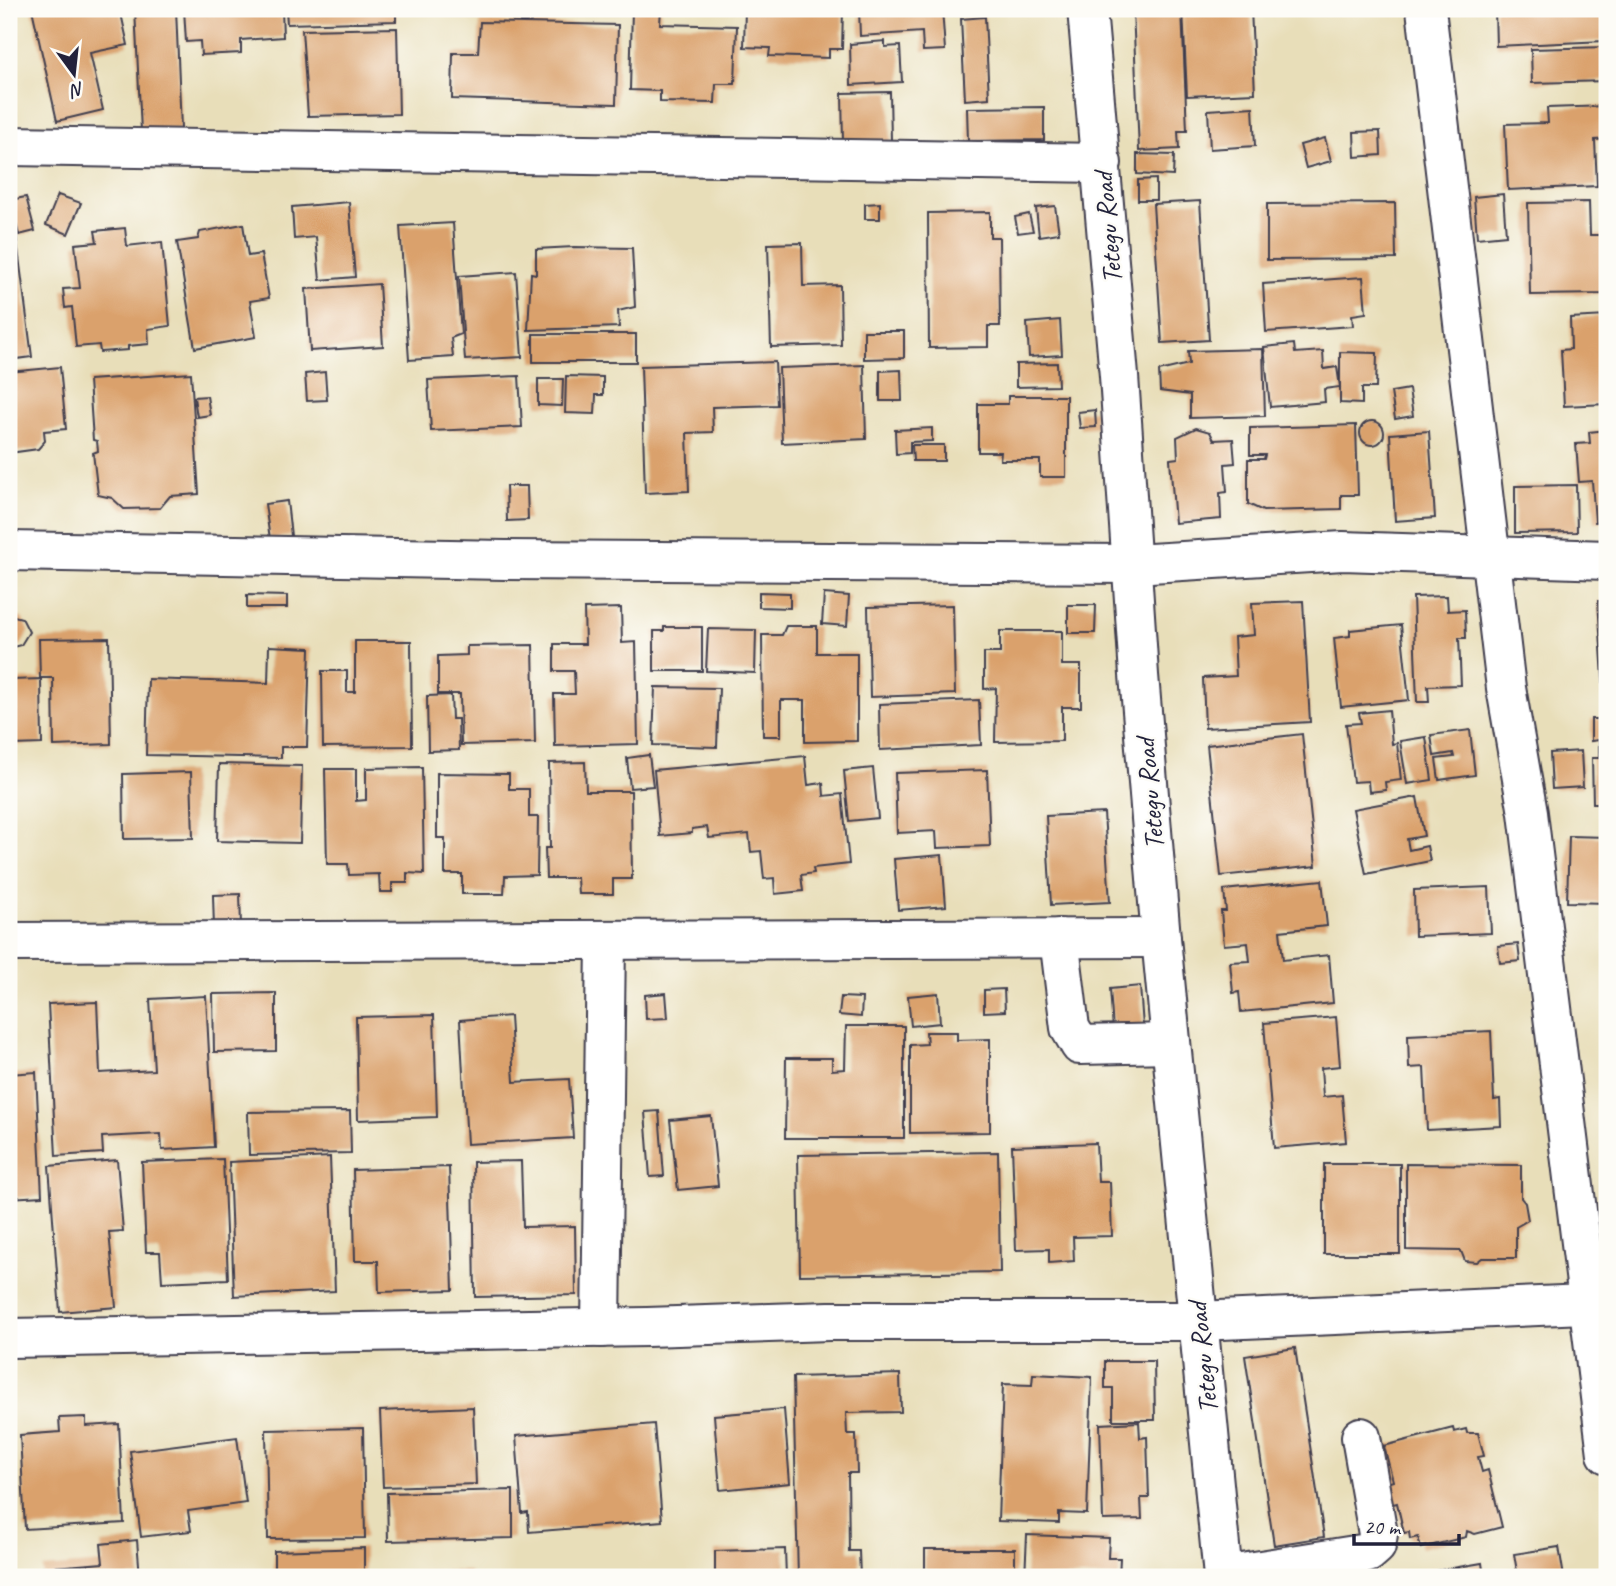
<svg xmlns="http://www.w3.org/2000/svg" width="1616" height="1586" font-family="Caveat,sans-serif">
  <rect width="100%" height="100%" fill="#fdfcf7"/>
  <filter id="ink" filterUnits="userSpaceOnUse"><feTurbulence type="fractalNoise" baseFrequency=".0143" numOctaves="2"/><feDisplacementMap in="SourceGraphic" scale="14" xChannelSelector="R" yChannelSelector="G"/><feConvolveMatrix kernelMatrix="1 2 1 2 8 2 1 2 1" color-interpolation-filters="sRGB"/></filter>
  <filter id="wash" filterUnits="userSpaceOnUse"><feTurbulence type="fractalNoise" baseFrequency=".00686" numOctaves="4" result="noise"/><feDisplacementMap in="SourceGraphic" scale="28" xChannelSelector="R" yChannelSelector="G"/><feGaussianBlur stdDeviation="1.57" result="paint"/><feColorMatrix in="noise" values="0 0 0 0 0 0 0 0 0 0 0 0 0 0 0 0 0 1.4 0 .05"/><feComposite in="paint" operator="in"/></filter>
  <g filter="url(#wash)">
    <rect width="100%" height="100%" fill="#e8deb9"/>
    <g id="blocks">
      <g fill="#daa16c">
        <path d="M32,9H120L128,45L90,53L103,110L57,121Z"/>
        <path d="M135,9H176L181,129L141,131Z"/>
        <path d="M184,9H282L283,37L241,40V53L201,55L200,41L186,42Z"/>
        <path d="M286,9H396V21L287,24Z"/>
        <path d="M632,9H661L660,24L737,26L735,84H716L715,103L660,102V91L630,90Z"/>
        <path d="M745,9H843L842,49H829V58L769,56L770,48L744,47Z"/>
        <path d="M859,9H942L945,50L923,51L922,32L860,36Z"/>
        <path d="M1133,9H1182L1187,131H1178L1179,149L1139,151Z"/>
        <path d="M1183,9H1251L1255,93L1187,96Z"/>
        <path d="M1495,9H1600L1601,16H1604L1605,41L1496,46Z"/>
        <path d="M985,17L989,98L965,100L961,19Z"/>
        <path d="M480,22L618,25L616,104L452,99L453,53H478Z"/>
        <path d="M397,28L399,114L308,116L302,30Z"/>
        <path d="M885,41V47L900,46L902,82L851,85L850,44Z"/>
        <path d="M1607,47V81L1532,83L1531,49Z"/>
        <path d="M890,92L891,141L843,142L842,93Z"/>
        <path d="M1607,106V139L1595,140L1597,186L1508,190L1505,124L1548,123L1547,108Z"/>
        <path d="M1044,107V140L968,141L967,108Z"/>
        <path d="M1253,107L1255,146L1210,149L1208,110Z"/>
        <path d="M1380,131L1381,155L1355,157L1354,132Z"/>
        <path d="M1325,138L1331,161L1306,168L1300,145Z"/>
        <path d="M1137,154L1174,155L1173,176L1137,174Z"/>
        <path d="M1156,179V200H1138V180Z"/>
        <path d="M1503,194L1506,235L1477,238L1474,197Z"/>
        <path d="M58,195L81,203L68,234L46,225Z"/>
        <path d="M26,197L35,231L19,235L10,200Z"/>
        <path d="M1200,201L1209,340L1162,343L1153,204Z"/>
        <path d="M349,202L355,277L320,280L316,237L294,239L292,207Z"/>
        <path d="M1589,202L1590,235H1607V294L1530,295L1528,203Z"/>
        <path d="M880,203V219H865V204Z"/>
        <path d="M1395,203L1396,259L1267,260V204Z"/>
        <path d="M1055,206L1059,233L1039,236L1036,208Z"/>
        <path d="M990,212V237H999L1000,326H988V347L929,348L928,213Z"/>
        <path d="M1029,214L1033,231L1018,233L1015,217Z"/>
        <path d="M453,223L461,334L451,338L453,357L409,360L400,226Z"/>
        <path d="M243,224L248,256L261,254L269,298L250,301L256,337L195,348L177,242L198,239L200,232Z"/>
        <path d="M9,226H15L32,357L9,360Z"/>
        <path d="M125,228L127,246L162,242L170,326L148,329L149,344L128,346V350L100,352L99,345L76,347L72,307L65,308L63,289L80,288L75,244L97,242L95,231Z"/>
        <path d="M802,243L803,286L840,285L841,345L771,347L768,244Z"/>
        <path d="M574,247L632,248L635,307L618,311L619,327L528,330L531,273L536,274V249Z"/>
        <path d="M516,272L522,357L465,360L459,276Z"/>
        <path d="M1363,277L1366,313L1352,315L1353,326L1266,332L1263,284Z"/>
        <path d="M379,284L383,346L310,351L306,289Z"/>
        <path d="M1607,316V404L1564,406L1561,350L1571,349L1570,318Z"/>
        <path d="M1060,320L1062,355L1029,357L1027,323Z"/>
        <path d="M864,331H904V358L864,359Z"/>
        <rect x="533" y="334" width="103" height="28"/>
        <path d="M1294,344L1295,353L1323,351L1324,369L1337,367L1340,387L1324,389L1325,402L1270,407L1264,347Z"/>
        <path d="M1263,349L1265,416L1190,418V395L1160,391L1159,371L1189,364L1188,351Z"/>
        <path d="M1340,352L1377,353L1376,388H1362V404L1340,403Z"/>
        <path d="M775,362L777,405L712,407L713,432L687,433L689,491L645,493L641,366Z"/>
        <path d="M1057,363L1058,386L1016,387V364Z"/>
        <path d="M864,365L866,439L782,443L779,368Z"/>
        <path d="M60,367L66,429L44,431L45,441L38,449L9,453V372Z"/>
        <path d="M901,370L902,401H880V371Z"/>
        <path d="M325,372L327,400L307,401L305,374Z"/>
        <path d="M191,373L199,494L170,496L160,508L124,509L112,498L98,495L93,453L98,451L97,441L93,440L89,380Z"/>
        <path d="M519,376L522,427L431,431L428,380Z"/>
        <path d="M566,376L603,377V395H596L595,414L565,413Z"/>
        <path d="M538,379H563L562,406L538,405Z"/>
        <path d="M1409,389L1413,416L1395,419L1391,392Z"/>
        <path d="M207,396L210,415L197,417L194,397Z"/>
        <path d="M1008,396H1066V477H1040V460H1000L1001,452H978V404H1008Z"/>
        <path d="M1095,410L1096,427L1080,428L1078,412Z"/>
        <circle cx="1372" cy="433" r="12"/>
        <path d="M1356,425L1358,495H1341V509L1263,511L1248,504V459H1264L1265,455H1250V428Z"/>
        <path d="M932,428V441L910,442V453L896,454L895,430Z"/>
        <path d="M1196,428L1210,432L1214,440L1233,439L1235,463L1225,464L1227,492L1220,493L1221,519L1175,523L1170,459L1178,458L1177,437Z"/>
        <path d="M1607,430V521L1595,522L1592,481L1579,482L1576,444L1590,443L1589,432Z"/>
        <path d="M1429,431L1435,518L1395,521L1390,434Z"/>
        <path d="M912,445H944V461H913Z"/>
        <path d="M1576,485L1577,532L1515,533V486Z"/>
        <path d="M506,486H527L528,520L507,521Z"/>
        <path d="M287,501L291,536L270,539L265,504Z"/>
        <path d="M759,592L790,593V608L759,607Z"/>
        <path d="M824,594L849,596L847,626L822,624Z"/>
        <path d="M247,595L287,596V608H247Z"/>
        <path d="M1447,596L1448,611L1465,610L1466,638H1459L1461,685L1428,686L1429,702H1417L1413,597Z"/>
        <path d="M1303,601L1310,722L1205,728L1203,678L1236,676L1234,637L1254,635L1252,603Z"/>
        <path d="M1598,601H1607V709H1605Z"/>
        <path d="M953,605L955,694L870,697L868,607Z"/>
        <path d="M1068,605H1096L1095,633H1068Z"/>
        <path d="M621,608L622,643L636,642L638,744L555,746L554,694H575L574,671H554V644H585L584,609Z"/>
        <path d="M14,616L22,618L29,632L21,645L13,647L9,646V618Z"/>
        <path d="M1401,625L1409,700L1341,707L1334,638L1350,636V630Z"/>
        <path d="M786,626H817V653H857V741L805,742V700H781V736H763L762,635H782Z"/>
        <path d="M664,627H702V671H654V631H664Z"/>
        <path d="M708,629L756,630L755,673L706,671Z"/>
        <path d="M1000,631H1062V665H1081V707H1062V741L995,742L996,688L984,689V653H1000Z"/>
        <path d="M109,638L111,744L54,746L53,678H40L39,639Z"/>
        <path d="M355,641H411L412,746L323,747L322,671H347V692H355Z"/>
        <path d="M533,645L535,743L461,745L460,694H438V656L467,655V646Z"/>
        <path d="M269,646L310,648L307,747H281V758L146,755L148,679L268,683Z"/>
        <path d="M41,679L42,744L12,745L11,680Z"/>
        <path d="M655,687L719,688L717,747L653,745Z"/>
        <path d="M451,695L452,719H458L459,750L428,751L427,696Z"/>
        <path d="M979,700L981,745L880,750L879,704Z"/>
        <path d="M1389,710L1392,744L1397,743L1401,780L1385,782L1386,790L1369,792L1368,781L1353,782L1346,724L1361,723L1359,713Z"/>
        <path d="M1591,719H1607V821H1602L1601,803H1593L1592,758H1599V740L1591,741Z"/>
        <path d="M1470,730L1475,775L1439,780L1436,759L1454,757L1453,753L1434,756L1431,735Z"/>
        <path d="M1302,734L1316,866L1221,876L1207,745Z"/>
        <path d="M1426,737L1432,780L1407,784L1400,741Z"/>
        <path d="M1581,751L1583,787L1552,789L1550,753Z"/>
        <path d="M649,755L653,786L630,788L627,758Z"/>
        <path d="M805,756L808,785L823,783L824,796L842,794L849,864L813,868L814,873L801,875L803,891L775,894L774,878L764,879L761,851L751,852L749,834L709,838L707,827L692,829V833L660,836L654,770Z"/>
        <path d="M585,762L586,791H631L632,879H613V894H578L577,878H546L545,848H550L549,763Z"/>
        <path d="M219,764L302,766L300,843L217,841Z"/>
        <path d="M422,767L424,874L407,873V883H392V892H380L379,874L349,875L348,864H327L325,769H356V801L366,800V768Z"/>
        <path d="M873,768L878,818L849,821L844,771Z"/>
        <path d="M987,770L990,846L937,848L936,831L897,833L895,773Z"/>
        <path d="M191,772L193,838L124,839L123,774Z"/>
        <path d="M437,773L509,774V789H529V817H538L537,875L505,876L504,894H462V874H445V838H437Z"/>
        <path d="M1417,797L1424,836L1407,839L1409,850L1427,846L1430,861L1366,874L1353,809Z"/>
        <path d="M1104,813L1110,902L1051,905L1046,816Z"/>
        <path d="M1569,836L1607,837V903L1567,902Z"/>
        <path d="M942,855L946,906L898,910L894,859Z"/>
        <path d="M1322,880L1327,926L1280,931L1283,960L1329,955L1333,1003L1241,1012L1239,992L1233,993L1230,962L1250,961L1248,943L1224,945L1221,911H1226L1224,890Z"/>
        <path d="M1489,887L1491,933L1415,936L1414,890Z"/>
        <path d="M240,894L241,926L214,928L213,895Z"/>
        <path d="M1518,944L1520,961L1500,963L1498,946Z"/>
        <path d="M1140,986L1143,1027L1113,1030L1110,989Z"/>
        <path d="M1004,989L1005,1011L984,1012V990Z"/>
        <path d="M276,993V1051L214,1052L213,994Z"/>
        <path d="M666,993L668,1018L646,1019L645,995Z"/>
        <path d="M938,993L940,1023L911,1026L908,996Z"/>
        <path d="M206,996L214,1147L162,1150L161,1134L102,1137L103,1153L56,1156L48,1004L97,1002L100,1073L154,1070L150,999Z"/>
        <path d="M841,997L862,998L861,1017L839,1015Z"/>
        <path d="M434,1015L437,1117L358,1120L356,1017Z"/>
        <path d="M510,1016L514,1082L569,1079L573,1138L467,1144L460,1020Z"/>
        <path d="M1336,1017L1340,1066L1321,1068L1323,1097L1342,1095L1346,1142L1274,1148L1264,1023Z"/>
        <path d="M846,1026H904V1138H785L786,1058H832V1070L845,1069Z"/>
        <path d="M1491,1031L1494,1100L1500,1099L1501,1126L1427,1130L1424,1067L1409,1068L1408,1035Z"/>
        <path d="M926,1032H957V1040L990,1039V1132L910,1133V1045L927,1044Z"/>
        <path d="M36,1072L42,1196L9,1198V1074Z"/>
        <path d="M350,1111L351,1153L249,1155L248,1112Z"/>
        <path d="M659,1111L664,1176L650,1177L645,1112Z"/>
        <path d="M711,1116L718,1186L678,1190L670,1120Z"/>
        <path d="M1096,1143L1098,1182H1110L1112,1236L1073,1237L1074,1261L1049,1263V1249L1016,1250L1012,1146Z"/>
        <path d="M998,1152L1000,1272L800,1275L798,1155Z"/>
        <path d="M330,1157L335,1291L234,1296L229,1162Z"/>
        <path d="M223,1159L228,1279L162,1282L160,1252H146L142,1162Z"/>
        <path d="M117,1160L123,1231L109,1232L116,1307L60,1312L49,1166Z"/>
        <path d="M521,1161L523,1227L575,1226L576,1295L475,1297L473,1162Z"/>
        <rect x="1324" y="1164" width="76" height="90"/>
        <path d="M1406,1164L1521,1165V1198L1525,1203L1528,1220L1516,1227V1258H1482L1477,1262L1465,1261L1461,1251L1406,1250Z"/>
        <path d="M449,1167L453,1290L379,1292L378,1261H355L353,1170Z"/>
        <path d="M1295,1348L1324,1537L1274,1545L1245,1356Z"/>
        <path d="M1105,1361H1154L1155,1420H1113V1388H1105Z"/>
        <path d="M900,1374L901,1412L846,1413L847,1434H856L857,1473H848L849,1551H859L860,1577H798L793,1377Z"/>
        <path d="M1033,1374L1092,1377L1087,1514L1059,1513V1523L998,1521L1003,1384L1032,1385Z"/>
        <path d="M473,1407L476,1484L383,1487L380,1411Z"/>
        <path d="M784,1409L790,1483L720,1490L714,1415Z"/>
        <path d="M86,1417V1426L119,1424L124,1523L25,1529L20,1435L60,1432L59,1418Z"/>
        <path d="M1139,1422L1140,1438L1147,1437L1149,1498H1141L1142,1519L1103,1520L1100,1424Z"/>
        <path d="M654,1424L662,1521L529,1532L528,1512L522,1513L516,1436Z"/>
        <path d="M363,1428L365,1538L268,1539L266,1430Z"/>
        <path d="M1453,1428L1454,1432L1466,1429L1467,1433H1478L1484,1456L1478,1457L1482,1472L1488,1470L1502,1527L1475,1534L1467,1531L1466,1537L1421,1548L1418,1537L1410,1539L1409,1532L1404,1533L1397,1503L1385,1506L1380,1485L1393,1481L1384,1446Z"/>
        <path d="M237,1437L246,1503L188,1511L191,1531L141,1537L130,1451Z"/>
        <path d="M513,1490V1538L388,1541L387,1493Z"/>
        <path d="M1027,1535L1109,1538L1108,1558H1120L1119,1577H1025Z"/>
        <path d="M137,1540L140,1577H43L42,1568L103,1563L101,1544Z"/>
        <path d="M1559,1547L1564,1577H1518L1514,1554Z"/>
        <path d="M364,1548V1577H274V1551Z"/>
        <path d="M785,1549L786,1577H715V1551Z"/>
        <rect x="925" y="1549" width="90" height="28"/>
        <path d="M1482,1563L1484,1577H1437L1435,1571Z"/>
        <path d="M470,1571V1577H390V1572Z"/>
      </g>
    </g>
  </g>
  <g filter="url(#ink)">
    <use href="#blocks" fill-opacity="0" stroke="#403e4e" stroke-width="2"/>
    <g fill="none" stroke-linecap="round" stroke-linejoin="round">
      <defs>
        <g id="minor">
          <path d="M1087,9L1119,376L1139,675L1161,938L1223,1577"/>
          <path d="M1426,9L1506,688L1528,813L1607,1454"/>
          <path d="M9,146L1102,163"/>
          <path d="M9,551L505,560L1134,564L1343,551L1607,560"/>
          <path d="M1059,938L1070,1028L1080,1045L1171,1043"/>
          <path d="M9,942L1161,938"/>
          <path d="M601,1328L606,940"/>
          <path d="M9,1338L647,1327L829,1321H1198L1607,1303"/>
          <path d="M1223,1576L1368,1553L1376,1546L1378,1534L1361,1437"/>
        </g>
      </defs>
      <use href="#minor" stroke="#403e4e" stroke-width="42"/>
      <use href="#minor" stroke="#fff" stroke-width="38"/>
    </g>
  </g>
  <g text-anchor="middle" stroke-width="5" stroke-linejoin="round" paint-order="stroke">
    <g font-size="28" fill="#22223b" stroke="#fdfcf7">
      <text transform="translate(1107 228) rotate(-95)" y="10">Tetegu Road</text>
      <text transform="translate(1149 794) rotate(-95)" y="10">Tetegu Road</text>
      <text transform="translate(1202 1358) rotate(-96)" y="10">Tetegu Road</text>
    </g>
  </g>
  <rect width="1616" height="1586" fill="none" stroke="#fdfcf7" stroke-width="35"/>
  <g transform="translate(74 74) rotate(165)" stroke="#fdfcf7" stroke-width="5" paint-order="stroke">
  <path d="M0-5L12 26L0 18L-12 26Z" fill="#22223b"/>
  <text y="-10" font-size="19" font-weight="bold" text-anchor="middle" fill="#22223b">N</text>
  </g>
  <path d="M1354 1534v10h105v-10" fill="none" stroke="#22223b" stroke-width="3.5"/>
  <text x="1364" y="1534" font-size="21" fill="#22223b" stroke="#fdfcf7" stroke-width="5" paint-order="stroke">20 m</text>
</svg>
